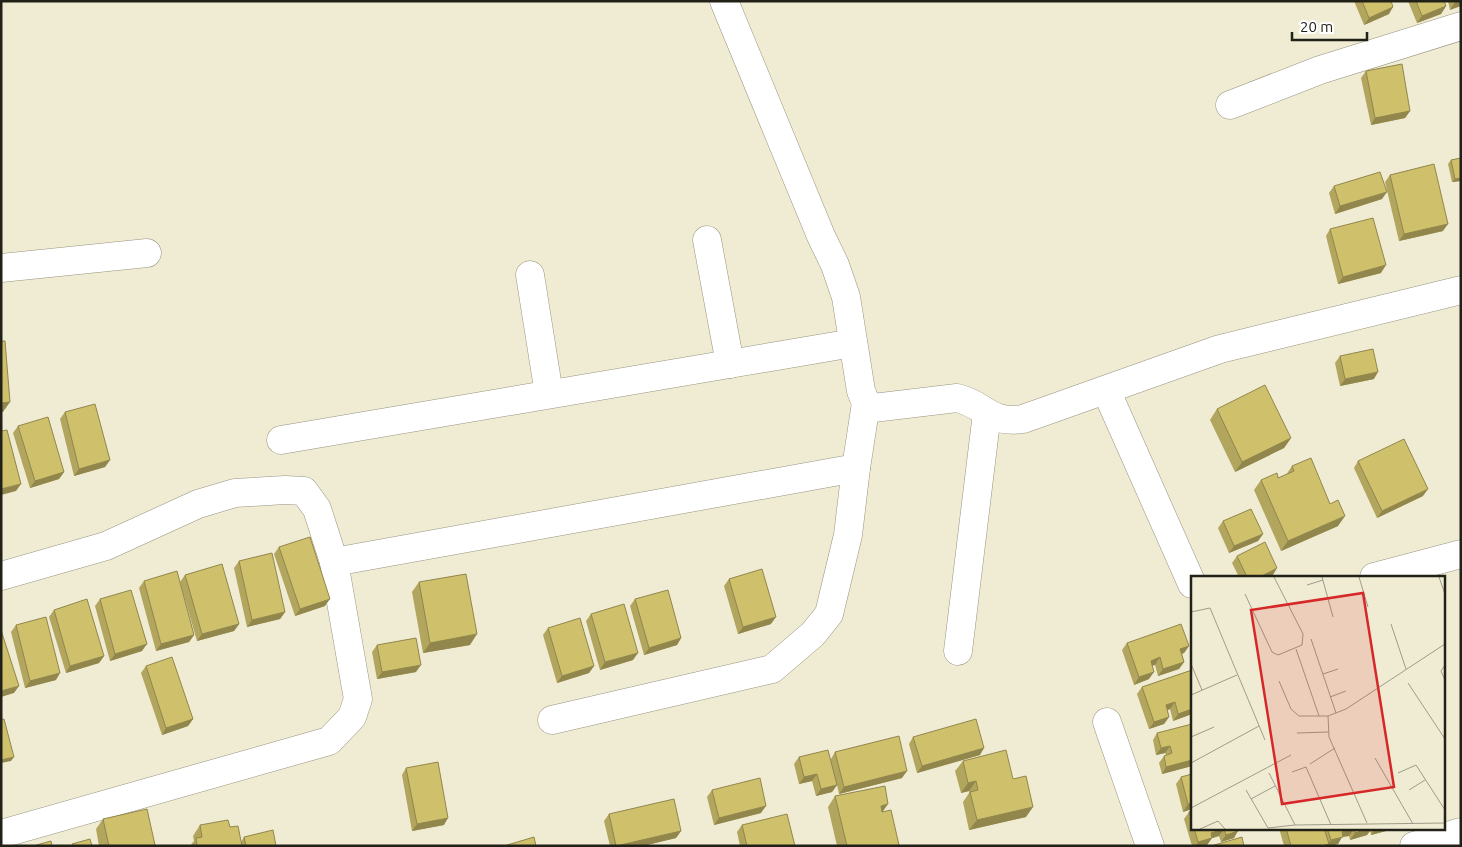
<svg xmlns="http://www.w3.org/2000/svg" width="1462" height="847" font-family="Ubuntu,sans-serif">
  <rect width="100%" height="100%" fill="#f0ecd4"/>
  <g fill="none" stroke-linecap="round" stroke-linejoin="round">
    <defs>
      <g id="minor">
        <path d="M724,1L821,236L835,265L846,297L861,391L866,403L873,408L957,398C987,405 987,424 1023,419L1220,349L1461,290"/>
        <path d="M1230,105L1320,70L1461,26"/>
        <path d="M707,240L730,364"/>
        <path d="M1,268L147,253"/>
        <path d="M530,275L549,394"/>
        <path d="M1106,390L1192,584"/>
        <path d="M281,440L853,343"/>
        <path d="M334,562L856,468L866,403"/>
        <path d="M1,576L106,546L198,504L235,493L285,490L304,491L317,509L334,562L358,699L352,717L329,741L1,834"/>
        <path d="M1374,577L1461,554"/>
        <path d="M958,651L987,413"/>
        <path d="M552,720L772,669L813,634L829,614L848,535L856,468"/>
        <path d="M1107,722L1150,846"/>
        <path d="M1414,846L1461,832"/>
      </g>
    </defs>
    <use href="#minor" stroke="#97937e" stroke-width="29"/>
    <use href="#minor" stroke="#fff" stroke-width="28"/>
  </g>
  <g fill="#b2a55d">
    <path d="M1354,1H1391L1389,14L1364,25Z"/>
    <path d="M1408,1H1444L1446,6L1441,14L1417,23Z"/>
    <path d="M1448,1H1461L1450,10Z"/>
    <path d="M1366,71L1410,111L1405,118L1371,125L1361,78Z"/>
    <path d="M1451,160L1461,181L1452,182L1448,164Z"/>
    <path d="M1390,175L1443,231L1399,241L1385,182Z"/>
    <path d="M1334,186L1382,199L1335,214L1329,193Z"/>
    <path d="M1330,229L1381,273L1338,284L1326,236Z"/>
    <path d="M1340,356L1374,379L1340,386L1335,363Z"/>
    <path d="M1217,409L1291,438L1284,448L1235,472L1210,420Z"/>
    <path d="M65,412L110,460L105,467L74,476L60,419Z"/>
    <path d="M18,426L64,472L59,479L30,488L13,433Z"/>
    <path d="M1358,461L1423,496L1377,518L1354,468Z"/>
    <path d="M1292,466L1338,526L1281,551L1254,490L1261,480L1278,478L1286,475Z"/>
    <path d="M1223,521L1263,534L1258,541L1229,553L1218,528Z"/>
    <path d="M279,547L325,606L295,616L274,554Z"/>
    <path d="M1237,556L1273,575L1270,577H1239L1232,563Z"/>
    <path d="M239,561L285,612L280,619L247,627L234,568Z"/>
    <path d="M185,575L239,624L234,631L197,641L180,582Z"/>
    <path d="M729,579L771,624L738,634L724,586Z"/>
    <path d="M144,581L194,635L189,642L156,651L139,588Z"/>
    <path d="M419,582L470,645L423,653L412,592Z"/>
    <path d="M100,599L142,651L110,661L95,606Z"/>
    <path d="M635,599L681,638L677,645L644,655L630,606Z"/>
    <path d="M54,610L104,656L99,663L66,673L49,617Z"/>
    <path d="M591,614L633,660L600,670L586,621Z"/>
    <path d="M16,625L56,680L25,688L11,632Z"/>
    <path d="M548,628L594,666L589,673L557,683L543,635Z"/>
    <path d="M1127,643L1189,646L1184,653L1182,654L1184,662L1179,669L1158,676L1155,665H1152L1149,679L1134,685L1122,650Z"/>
    <path d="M377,645L416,672L377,679L372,652Z"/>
    <path d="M146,666L193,719L188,726L162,735L141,673Z"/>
    <path d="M1192,670V714L1173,721L1170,709L1167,710L1169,717L1164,724L1149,729L1137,694L1142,687Z"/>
    <path d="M1157,733L1192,766L1162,774L1159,763L1164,756L1166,755L1165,753L1156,755L1153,740Z"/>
    <path d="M913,737L980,755L917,773L909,744Z"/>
    <path d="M835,752L902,778L839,794L837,785L832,792L816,796L812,781L799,784L794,764L799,757L831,759Z"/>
    <path d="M963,761L1013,779L1026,817L969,830L963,802L969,793V791L961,793L955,771Z"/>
    <path d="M406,768L444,825L412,831L402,775Z"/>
    <path d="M1181,777L1192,809L1183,812L1176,784Z"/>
    <path d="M712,790L761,813L714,825L707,797Z"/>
    <path d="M835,796L883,812L899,845L898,846H837L828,807Z"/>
    <path d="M1192,811V828H1238L1234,838L1221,842L1219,836L1212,838L1207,845L1192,846L1184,819L1189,812Z"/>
    <path d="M609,814L681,831L676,838L643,846H610L604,821Z"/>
    <path d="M103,819L154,846H99L96,829Z"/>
    <path d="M200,825L230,827L241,842L244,837L276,846H190L194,841L193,836Z"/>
    <path d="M742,825L795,846H740L737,832Z"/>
    <path d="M1279,828H1397L1371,835L1370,831L1367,835L1350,840L1349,836L1342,837L1338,844L1331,846H1284Z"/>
  </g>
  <g fill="#91864c">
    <path d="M1459,1H1461V6L1450,10L1455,2Z"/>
    <path d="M1446,6L1441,14L1417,23L1422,16Z"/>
    <path d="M1393,7L1389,14L1364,25L1369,18Z"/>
    <path d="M1410,111L1405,118L1371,125L1375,118Z"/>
    <path d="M1461,178V181L1452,182L1455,179Z"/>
    <path d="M1387,192L1382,199L1335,214L1340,206Z"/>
    <path d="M1448,224L1443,231L1399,241L1404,234Z"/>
    <path d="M1386,265L1381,273L1338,284L1343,277Z"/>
    <path d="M1378,372L1374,379L1340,386L1345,379Z"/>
    <path d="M10,402L3,412H1V403Z"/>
    <path d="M1291,438L1284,448L1235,472L1242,462Z"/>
    <path d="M110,460L105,467L74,476L79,469Z"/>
    <path d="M64,472L59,479L30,488L35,481Z"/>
    <path d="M21,484L16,491L1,495V489Z"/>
    <path d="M1428,489L1423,496L1377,518L1382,511Z"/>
    <path d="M1345,516L1338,526L1281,551L1288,541Z"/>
    <path d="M1263,534L1258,541L1229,553L1234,546Z"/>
    <path d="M1277,568L1273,575L1270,577H1260Z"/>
    <path d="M330,599L325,606L295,616L300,609Z"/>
    <path d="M285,612L280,619L247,627L252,620Z"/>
    <path d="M776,617L771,624L738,634L743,627Z"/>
    <path d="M239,624L234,631L197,641L202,634Z"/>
    <path d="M477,634L470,645L423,653L430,643Z"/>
    <path d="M194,635L189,642L156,651L161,644Z"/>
    <path d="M681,638L677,645L644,655L649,648Z"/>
    <path d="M147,644L142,651L110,661L115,654Z"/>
    <path d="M1189,646L1184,653L1175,656L1180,649Z"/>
    <path d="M638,653L633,660L600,670L605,662Z"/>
    <path d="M104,656L99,663L66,673L70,666Z"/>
    <path d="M1160,657L1155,665L1146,668L1151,661Z"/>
    <path d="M1184,662L1179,669L1158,676L1163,669Z"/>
    <path d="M421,665L416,672L377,679L382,672Z"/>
    <path d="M594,666L589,673L557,683L562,676Z"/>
    <path d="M1154,672L1149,679L1134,685L1139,677Z"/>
    <path d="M60,673L56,680L25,688L30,681Z"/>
    <path d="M19,686L14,693L1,697V691Z"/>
    <path d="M1175,702L1170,709L1161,713L1166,705Z"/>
    <path d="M1192,709V714L1173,721L1178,714Z"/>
    <path d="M1169,717L1164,724L1149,729L1154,722Z"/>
    <path d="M193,719L188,726L162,735L166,728Z"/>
    <path d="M1170,746L1165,753L1156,755L1161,748Z"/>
    <path d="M984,748L980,755L917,773L922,766Z"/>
    <path d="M14,757L11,761L1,763V760Z"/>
    <path d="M1192,760V766L1162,774L1166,767Z"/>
    <path d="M907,771L902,778L839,794L844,787Z"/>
    <path d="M817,774L812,781L799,784L804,777Z"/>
    <path d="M976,781L969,791L961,793L968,783Z"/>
    <path d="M837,785L832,792L816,796L821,789Z"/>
    <path d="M1192,803V809L1183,812L1188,804Z"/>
    <path d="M888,804L881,814V806Z"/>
    <path d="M766,806L761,813L714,825L719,818Z"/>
    <path d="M1033,807L1026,817L969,830L977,820Z"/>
    <path d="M448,818L444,825L412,831L417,824Z"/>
    <path d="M1370,828H1372L1367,835L1350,840L1355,833Z"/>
    <path d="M1376,828H1397L1371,835Z"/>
    <path d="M1224,829L1219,836L1206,840L1211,833Z"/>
    <path d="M1354,829L1349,836L1342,837L1338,844L1331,846H1322L1328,844L1331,840L1342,832Z"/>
    <path d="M681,831L676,838L643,846H616Z"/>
    <path d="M1238,831L1234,838L1221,842L1226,835Z"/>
    <path d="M1212,838L1207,845L1196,846L1198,842Z"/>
  </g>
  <g fill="#cfc06c" stroke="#91864c">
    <path d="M1362,1H1391L1393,7L1369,18Z"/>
    <path d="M1416,1H1444L1446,6L1422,16Z"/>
    <path d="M1402,64L1410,111L1375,118L1366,71Z"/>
    <path d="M1461,158V178L1455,179L1451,160Z"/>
    <path d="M1434,164L1448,224L1404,234L1390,175Z"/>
    <path d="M1380,172L1387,192L1340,206L1334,186Z"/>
    <path d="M1373,218L1386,265L1343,277L1330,229Z"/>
    <path d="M1,341H5L10,402L1,403Z"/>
    <path d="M1373,349L1378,372L1345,379L1340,356Z"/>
    <path d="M1265,385L1291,438L1242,462L1217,409Z"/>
    <path d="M95,404L110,460L79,469L65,412Z"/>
    <path d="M48,417L64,472L35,481L18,426Z"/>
    <path d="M7,430L21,484L1,489V431Z"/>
    <path d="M1404,439L1428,489L1382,511L1358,461Z"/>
    <path d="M1311,458L1330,504L1338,500L1345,516L1288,541L1261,480L1277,473L1278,478L1294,471L1292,466Z"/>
    <path d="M1251,509L1263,534L1234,546L1223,521Z"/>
    <path d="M310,537L330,599L300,609L279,547Z"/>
    <path d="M1265,542L1277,568L1260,577H1247L1237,556Z"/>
    <path d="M272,553L285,612L252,620L239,561Z"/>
    <path d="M222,564L239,624L202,634L185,575Z"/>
    <path d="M762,569L776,617L743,627L729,579Z"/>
    <path d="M177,571L194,635L161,644L144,581Z"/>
    <path d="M466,574L477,634L430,643L419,582Z"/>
    <path d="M131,590L147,644L115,654L100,599Z"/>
    <path d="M668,590L681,638L649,648L635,599Z"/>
    <path d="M87,599L104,656L70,666L54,610Z"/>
    <path d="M624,604L638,653L605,662L591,614Z"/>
    <path d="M46,617L60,673L30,681L16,625Z"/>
    <path d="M580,618L594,666L562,676L548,628Z"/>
    <path d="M1181,624L1189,646L1180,649L1184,662L1163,669L1160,657L1151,661L1154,672L1139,677L1127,643Z"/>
    <path d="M1,630L19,686L1,691Z"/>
    <path d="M416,638L421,665L382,672L377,645Z"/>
    <path d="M172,657L193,719L166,728L146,666Z"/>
    <path d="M1192,670V709L1178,714L1175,702L1166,705L1169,717L1154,722L1142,687Z"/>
    <path d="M4,719L14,757L1,760V720Z"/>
    <path d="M976,719L984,748L922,766L913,737Z"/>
    <path d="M1192,724V760L1166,767L1164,756L1172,753L1170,746L1161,748L1157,733Z"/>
    <path d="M899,736L907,771L844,787L835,752Z"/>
    <path d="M828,750L837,785L821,789L817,774L804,777L799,757Z"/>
    <path d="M1006,750L1013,779L1026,776L1033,807L977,820L970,792L978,790L976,781L968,783L963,761Z"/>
    <path d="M438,762L448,818L417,824L406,768Z"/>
    <path d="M1192,774V803L1188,804L1181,777Z"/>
    <path d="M760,778L766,806L719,818L712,790Z"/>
    <path d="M885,786L888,804L881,806L882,812L891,810L899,845L894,846H847L835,796Z"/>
    <path d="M674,799L681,831L616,846L609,814Z"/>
    <path d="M147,809L155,845L151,846H109L103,819Z"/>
    <path d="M1192,811V821L1189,812Z"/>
    <path d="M787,814L795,846H747L742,825Z"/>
    <path d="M228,820L230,827L238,826L242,846H197L196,838L202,837L200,825Z"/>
    <path d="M1194,828H1238V831L1226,835L1224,829L1211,833L1212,838L1198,842Z"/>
    <path d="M1286,828H1324L1329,844L1322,846H1291Z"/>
    <path d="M1327,828H1370L1355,833L1354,829L1342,832L1343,837L1331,840Z"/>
    <path d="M273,830L276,846H246L244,837Z"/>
    <path d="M534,837L536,846H504Z"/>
    <path d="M1242,837L1244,846H1211Z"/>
    <path d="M90,839L92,846H73L72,844Z"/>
    <path d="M51,841L52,846H33Z"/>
  </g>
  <g transform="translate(1191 576)">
    <rect width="254" height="254" fill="#f0ecd4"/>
    <path fill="none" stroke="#9e9b89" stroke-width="1" d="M131,1L142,41M168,1L177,31M248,1L254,18M116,9L132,4M54,18L81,76L87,79L111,69L112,58L83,1M0,36L19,32L74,164M200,48L215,93M120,63L145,137M105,73L128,140H137M0,88L11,114M254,89L250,95L254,104M132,98L147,93M88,105L100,133L108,140H128M217,107L254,163M0,119L46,99M139,121L155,115M106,157L138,156M0,161L23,151M184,182L222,248M0,187L68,150M119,188L144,172M101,196L115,191L140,249M78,197L104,249L254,247M207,197L225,189L254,234M55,214L77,252L104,249M218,214L234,204M60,223L84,210M0,232L100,179M176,247L138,161L137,140L155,133L254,68M9,253L27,245L34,253"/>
    <path fill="#d62828" fill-opacity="0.15" stroke="#d62828" stroke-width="2.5" d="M172,17L203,211L91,228L60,34Z"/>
    <rect width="254" height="254" fill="none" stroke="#222118" stroke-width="2.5"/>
  </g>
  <rect width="1462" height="847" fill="none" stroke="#222118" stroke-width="5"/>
  <path d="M1292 32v8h75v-8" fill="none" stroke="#222118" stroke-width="2.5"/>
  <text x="1300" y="32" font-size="15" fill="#222118" stroke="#ffffff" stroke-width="4" paint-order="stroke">20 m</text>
</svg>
